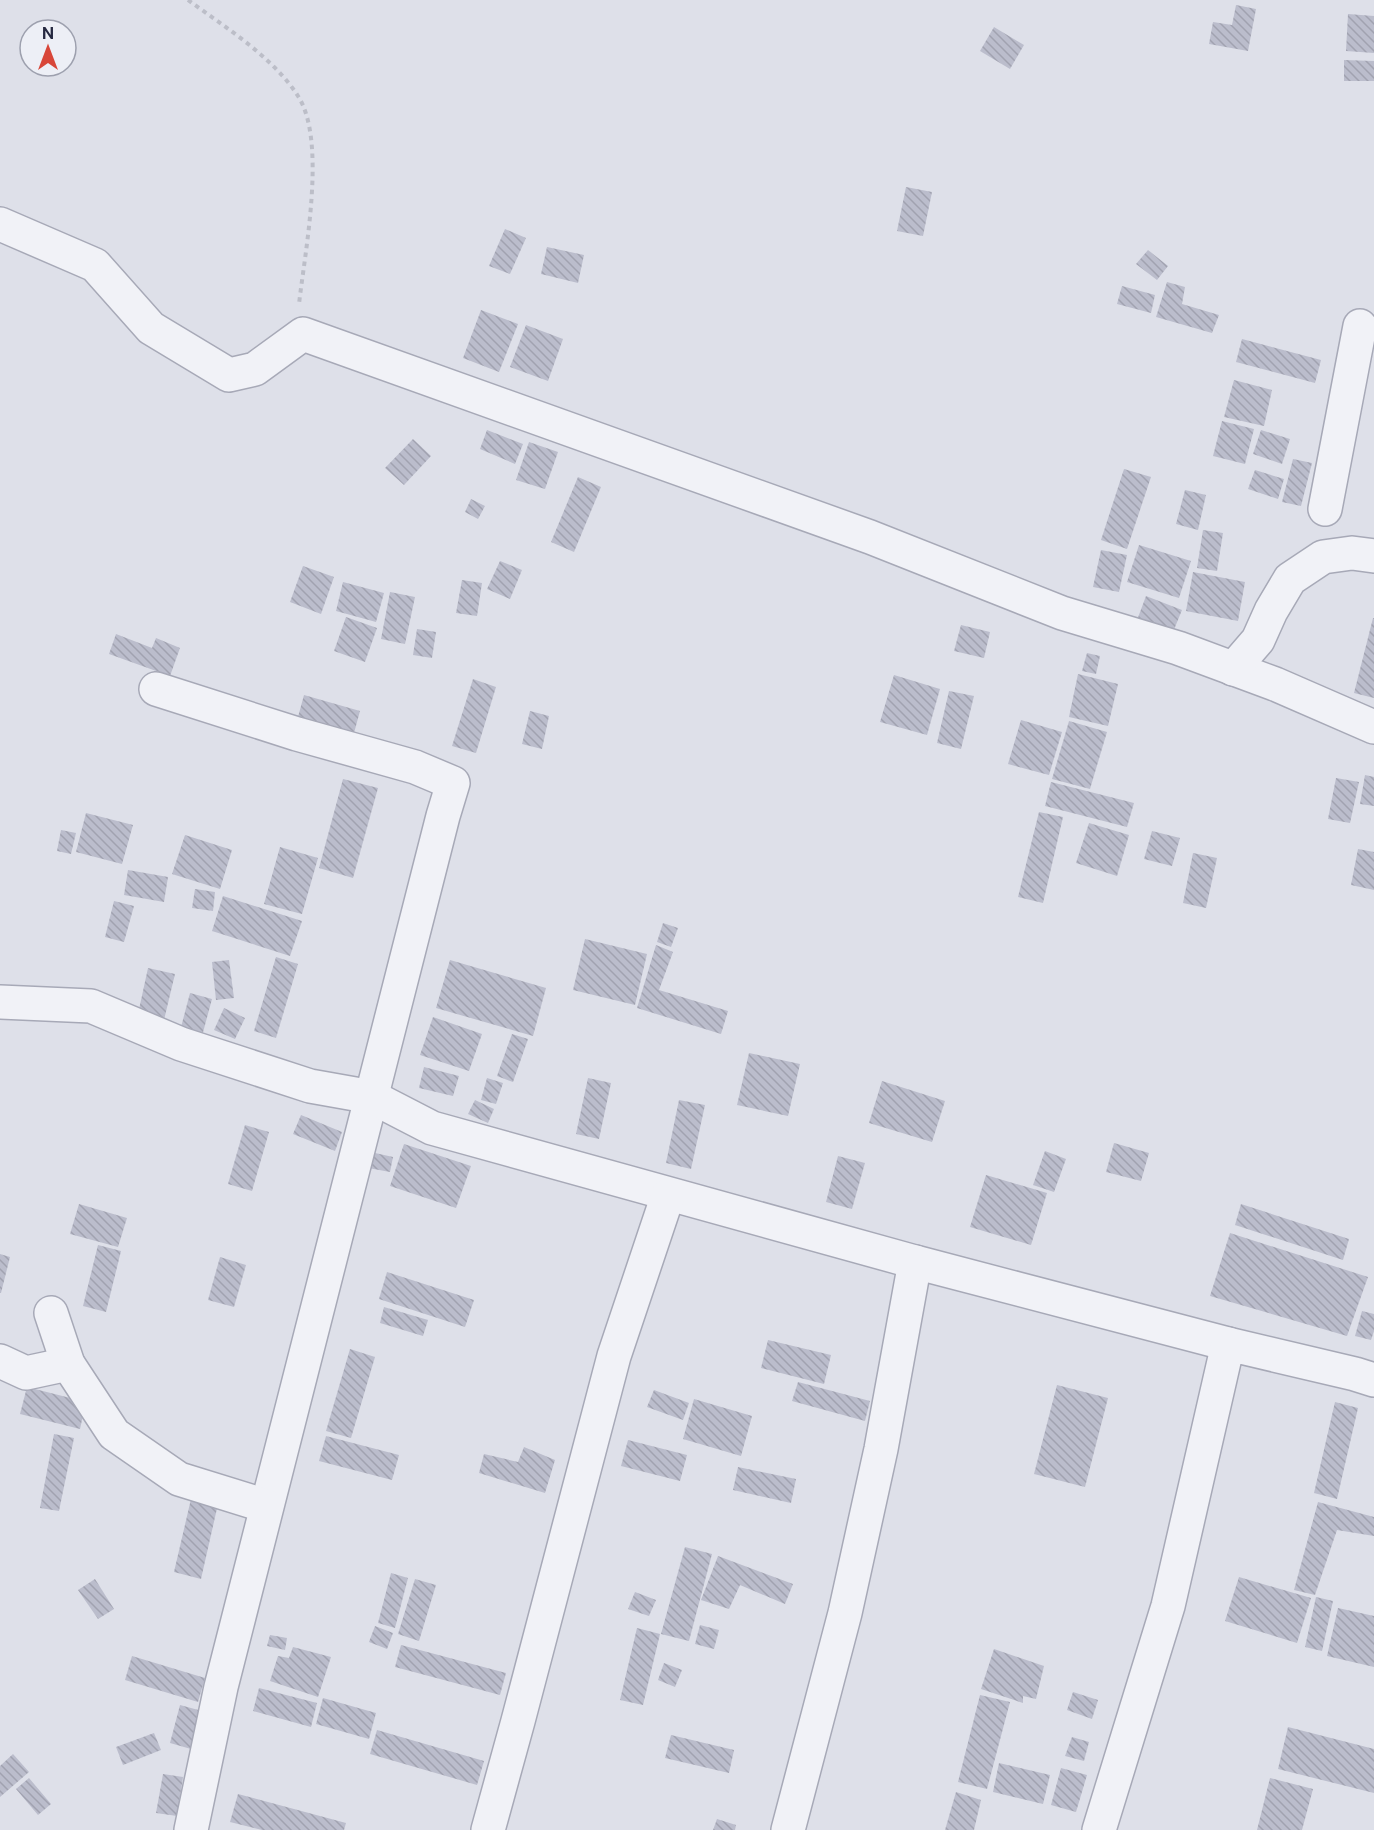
<svg xmlns="http://www.w3.org/2000/svg" width="1374" height="1830" font-family="'Public Sans',sans-serif">
  <defs>
    <pattern id="building-back-hatch" width="6" height="6" patternUnits="userSpaceOnUse" patternTransform="scale(1.5)"><rect width="6" height="6" fill="#bbbdcc"/><path d="M-1 5l2 2M0 0l6 6M5-1l2 2" fill="none" stroke="#a1a2b0"/></pattern>
  </defs>
  <rect width="100%" height="100%" fill="#dee0e9"/>
  <g fill="url(#building-back-hatch)">
    <path d="M1236,5L1256,9L1248,51L1209,44L1213,22L1232,25Z"/>
    <path d="M1348,14L1374,16V53L1346,51Z"/>
    <path d="M994,27L1024,45L1010,69L980,51Z"/>
    <path d="M1344,60L1374,61V81H1344Z"/>
    <path d="M906,187L932,192L923,236L897,231Z"/>
    <path d="M505,229L526,238L510,274L489,266Z"/>
    <path d="M547,247L584,255L578,283L541,274Z"/>
    <path d="M1148,250L1168,266L1157,280L1136,264Z"/>
    <path d="M1167,282L1185,287L1182,304L1219,315L1212,333L1156,317Z"/>
    <path d="M1122,286L1155,295L1151,313L1117,304Z"/>
    <path d="M481,310L518,324L499,372L463,358Z"/>
    <path d="M526,325L563,339L548,381L510,367Z"/>
    <path d="M1242,339L1321,360L1315,383L1236,362Z"/>
    <path d="M1234,380L1272,390L1264,426L1224,417Z"/>
    <path d="M1222,421L1254,429L1245,464L1213,456Z"/>
    <path d="M487,430L523,444L515,464L480,449Z"/>
    <path d="M1261,430L1290,439L1282,464L1253,454Z"/>
    <path d="M413,439L431,456L404,485L385,468Z"/>
    <path d="M529,442L558,452L545,489L516,480Z"/>
    <path d="M1293,459L1312,463L1301,506L1282,502Z"/>
    <path d="M1124,469L1151,477L1127,549L1101,540Z"/>
    <path d="M1255,470L1284,479L1278,499L1248,489Z"/>
    <path d="M578,477L601,487L574,552L551,542Z"/>
    <path d="M1185,490L1206,495L1198,530L1176,524Z"/>
    <path d="M471,499L485,506L478,519L465,512Z"/>
    <path d="M1203,530L1223,533L1217,571L1197,568Z"/>
    <path d="M1139,545L1191,561L1179,598L1127,582Z"/>
    <path d="M1101,550L1127,555L1119,592L1093,587Z"/>
    <path d="M500,561L522,570L510,599L487,589Z"/>
    <path d="M303,566L334,577L321,614L290,602Z"/>
    <path d="M1193,572L1245,582L1238,621L1186,611Z"/>
    <path d="M462,580L482,583L477,616L456,613Z"/>
    <path d="M343,582L384,593L376,622L336,611Z"/>
    <path d="M390,592L415,597L405,644L381,639Z"/>
    <path d="M1146,596L1182,610L1171,637L1136,623Z"/>
    <path d="M346,617L377,628L365,662L334,651Z"/>
    <path d="M1373,618H1374V698L1354,693Z"/>
    <path d="M961,625L990,632L984,658L954,651Z"/>
    <path d="M417,629L436,632L432,658L413,655Z"/>
    <path d="M116,634L152,648L156,638L180,648L170,676L109,654Z"/>
    <path d="M1087,653L1100,656L1096,674L1082,671Z"/>
    <path d="M1078,674L1118,684L1108,726L1069,717Z"/>
    <path d="M894,675L940,689L927,735L880,722Z"/>
    <path d="M473,679L496,687L476,753L452,746Z"/>
    <path d="M949,691L974,696L961,749L937,743Z"/>
    <path d="M304,695L360,711L354,733L298,717Z"/>
    <path d="M530,711L549,716L542,749L522,744Z"/>
    <path d="M1021,720L1062,732L1049,775L1008,764Z"/>
    <path d="M1069,721L1107,732L1090,789L1052,779Z"/>
    <path d="M1365,775L1374,777V806L1360,804Z"/>
    <path d="M1336,778L1359,782L1350,823L1328,819Z"/>
    <path d="M343,779L378,788L353,878L319,868Z"/>
    <path d="M1051,782L1134,803L1127,827L1045,806Z"/>
    <path d="M1039,812L1063,817L1043,903L1018,897Z"/>
    <path d="M86,813L133,825L122,864L76,852Z"/>
    <path d="M1089,823L1129,835L1117,876L1076,863Z"/>
    <path d="M61,830L76,833L71,854L57,851Z"/>
    <path d="M1152,831L1180,838L1172,866L1144,859Z"/>
    <path d="M185,835L232,850L220,889L172,874Z"/>
    <path d="M280,847L318,858L302,914L264,904Z"/>
    <path d="M1358,849L1374,852V890L1351,885Z"/>
    <path d="M1193,853L1217,858L1206,908L1183,903Z"/>
    <path d="M128,870L168,877L164,902L124,895Z"/>
    <path d="M195,889L215,892L213,911L192,908Z"/>
    <path d="M223,896L302,921L290,956L212,931Z"/>
    <path d="M114,901L134,906L124,942L105,937Z"/>
    <path d="M663,923L678,928L671,947L657,942Z"/>
    <path d="M585,939L647,954L635,1005L573,990Z"/>
    <path d="M656,945L673,952L659,990L728,1011L721,1034L637,1008Z"/>
    <path d="M276,957L298,964L276,1038L254,1031Z"/>
    <path d="M229,960L234,998L216,1000L212,962Z"/>
    <path d="M450,960L546,988L533,1036L436,1008Z"/>
    <path d="M148,968L175,974L164,1020L138,1014Z"/>
    <path d="M190,993L212,999L202,1036L180,1031Z"/>
    <path d="M224,1008L245,1018L235,1039L214,1030Z"/>
    <path d="M433,1017L482,1034L469,1071L420,1055Z"/>
    <path d="M512,1034L528,1039L513,1082L497,1076Z"/>
    <path d="M749,1053L800,1064L788,1116L737,1105Z"/>
    <path d="M424,1067L459,1076L453,1096L419,1088Z"/>
    <path d="M487,1078L503,1083L496,1104L481,1100Z"/>
    <path d="M588,1078L611,1083L599,1139L576,1134Z"/>
    <path d="M882,1081L945,1101L932,1142L869,1123Z"/>
    <path d="M475,1100L494,1109L488,1123L468,1114Z"/>
    <path d="M679,1100L705,1105L691,1169L666,1163Z"/>
    <path d="M301,1115L342,1132L335,1151L293,1134Z"/>
    <path d="M245,1125L269,1132L252,1191L228,1184Z"/>
    <path d="M1114,1143L1149,1153L1141,1181L1106,1172Z"/>
    <path d="M404,1144L471,1166L456,1208L390,1186Z"/>
    <path d="M366,1151L393,1157L390,1172L363,1167Z"/>
    <path d="M1045,1151L1066,1159L1054,1192L1033,1185Z"/>
    <path d="M838,1156L865,1163L852,1209L826,1202Z"/>
    <path d="M986,1175L1047,1193L1031,1245L970,1227Z"/>
    <path d="M79,1204L127,1218L118,1247L70,1234Z"/>
    <path d="M1241,1204L1349,1239L1343,1260L1235,1225Z"/>
    <path d="M1230,1233L1368,1277L1347,1336L1210,1296Z"/>
    <path d="M98,1245L121,1251L106,1312L83,1306Z"/>
    <path d="M0,1254L10,1257L1,1293H0Z"/>
    <path d="M220,1257L246,1265L234,1307L208,1300Z"/>
    <path d="M387,1272L474,1300L465,1327L379,1299Z"/>
    <path d="M384,1307L428,1320L423,1336L380,1323Z"/>
    <path d="M1362,1311L1374,1314V1331L1371,1340L1355,1336Z"/>
    <path d="M768,1340L831,1355L824,1384L761,1368Z"/>
    <path d="M350,1349L375,1357L351,1438L326,1431Z"/>
    <path d="M798,1382L870,1401L865,1421L792,1401Z"/>
    <path d="M1057,1385L1108,1398L1085,1487L1034,1474Z"/>
    <path d="M27,1387L86,1402L80,1429L20,1414Z"/>
    <path d="M654,1390L689,1403L683,1420L647,1407Z"/>
    <path d="M694,1399L752,1416L741,1456L683,1439Z"/>
    <path d="M1335,1402L1358,1408L1337,1499L1314,1493Z"/>
    <path d="M54,1434L74,1438L59,1511L40,1508Z"/>
    <path d="M326,1436L399,1455L392,1480L319,1461Z"/>
    <path d="M628,1440L687,1455L680,1481L621,1466Z"/>
    <path d="M524,1447L555,1460L545,1493L479,1473L484,1454L518,1462Z"/>
    <path d="M738,1467L796,1479L791,1503L733,1490Z"/>
    <path d="M191,1499L218,1504L201,1579L174,1572Z"/>
    <path d="M1318,1502L1374,1517V1536L1337,1530L1315,1595L1294,1590Z"/>
    <path d="M685,1547L712,1554L689,1641L661,1634Z"/>
    <path d="M718,1556L793,1584L785,1604L740,1585L729,1609L701,1600Z"/>
    <path d="M391,1573L408,1578L395,1628L378,1623Z"/>
    <path d="M1239,1577L1311,1598L1297,1643L1225,1621Z"/>
    <path d="M95,1579L114,1609L98,1619L78,1590Z"/>
    <path d="M415,1579L436,1585L419,1641L398,1634Z"/>
    <path d="M635,1592L656,1600L649,1616L628,1609Z"/>
    <path d="M1316,1597L1333,1601L1322,1651L1305,1647Z"/>
    <path d="M1338,1608L1374,1616V1667L1327,1656Z"/>
    <path d="M700,1625L719,1630L714,1649L695,1644Z"/>
    <path d="M375,1626L393,1633L387,1649L369,1642Z"/>
    <path d="M637,1628L660,1634L643,1705L620,1700Z"/>
    <path d="M270,1635L287,1638L285,1650L267,1646Z"/>
    <path d="M401,1645L506,1673L500,1695L395,1667Z"/>
    <path d="M293,1647L331,1657L318,1697L270,1681L278,1656L289,1658Z"/>
    <path d="M994,1649L1044,1666L1036,1699L1023,1696V1703L981,1689Z"/>
    <path d="M132,1656L205,1678L198,1702L125,1680Z"/>
    <path d="M664,1663L682,1670L675,1687L658,1680Z"/>
    <path d="M259,1688L317,1703L311,1727L253,1711Z"/>
    <path d="M1073,1692L1098,1700L1092,1719L1067,1710Z"/>
    <path d="M980,1695L1010,1702L987,1789L958,1782Z"/>
    <path d="M323,1698L376,1713L369,1739L316,1724Z"/>
    <path d="M180,1705L202,1711L191,1749L170,1743Z"/>
    <path d="M1288,1727L1374,1749V1793L1278,1769Z"/>
    <path d="M377,1730L484,1761L477,1785L370,1754Z"/>
    <path d="M154,1733L161,1750L123,1765L116,1747Z"/>
    <path d="M671,1735L734,1750L729,1773L665,1758Z"/>
    <path d="M1072,1737L1089,1742L1084,1761L1065,1756Z"/>
    <path d="M13,1754L29,1772L0,1797V1766Z"/>
    <path d="M999,1763L1050,1775L1043,1804L993,1792Z"/>
    <path d="M1061,1768L1087,1775L1076,1812L1051,1805Z"/>
    <path d="M163,1774L183,1777L177,1816L156,1813Z"/>
    <path d="M29,1778L51,1804L38,1815L16,1789Z"/>
    <path d="M1270,1778L1313,1789L1302,1830H1257Z"/>
    <path d="M956,1792L981,1800L974,1830H945Z"/>
    <path d="M238,1794L346,1823L344,1830H262L230,1822Z"/>
    <path d="M717,1819L736,1825L735,1830H713Z"/>
  </g>
  <g fill="none" stroke-linecap="round" stroke-linejoin="round">
    <defs>
      <g id="minor">
        <path d="M0,224L95,265L151,328L229,375L255,369L303,334L870,537L1062,613L1178,648L1275,684L1374,727"/>
        <path d="M1325,509L1360,326"/>
        <path d="M1233,669L1258,640L1271,611L1290,579L1323,557L1352,553L1374,556"/>
        <path d="M156,689L297,734L415,767L453,783L443,816L221,1687L191,1830"/>
        <path d="M0,1002L91,1006L181,1044L310,1086L372,1097L432,1128L915,1262L881,1449L845,1613L788,1830"/>
        <path d="M915,1262L1228,1344"/>
        <path d="M51,1313L68,1364L114,1434L179,1479L266,1506"/>
        <path d="M0,1361L26,1373L68,1364"/>
        <path d="M488,1830L518,1721L614,1356L668,1195"/>
        <path d="M1099,1830L1168,1606L1228,1344L1355,1374L1374,1380"/>
      </g>
    </defs>
    <use href="#minor" stroke="#a7a9b7" stroke-width="36"/>
    <path stroke="#bcbec8" stroke-width="4" stroke-dasharray="4.5 4.5" stroke-linecap="butt" d="M188,0C225,27 273,57 298,96C327,141 305,251 299,304"/>
    <use href="#minor" stroke="#f1f2f7" stroke-width="33"/>
  </g>
  <g transform="translate(48 48)"><circle r="28" fill="#edeff6" stroke="#9da0ae" stroke-width="1.5"/>
  <path d="M0-4.5L10 22L0 15L-10 22Z" fill="#d84639"/>
  <text y="-9" font-size="16" font-weight="bold" text-anchor="middle" fill="#262941">N</text>
  </g>
</svg>
